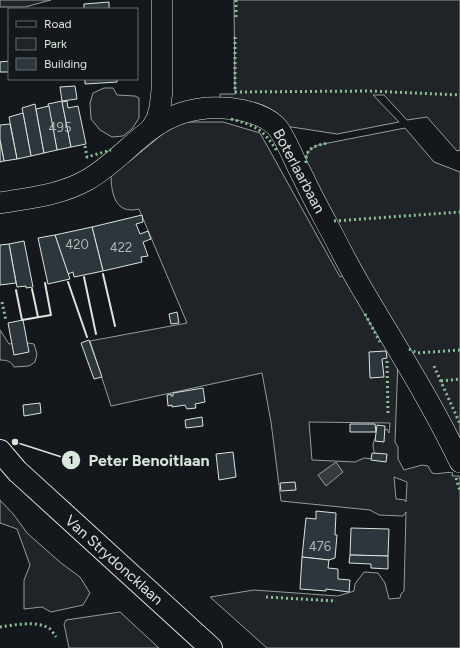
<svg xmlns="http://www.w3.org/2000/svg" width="460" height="648" font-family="Figtree,sans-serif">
  <rect width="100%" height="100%" fill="#14181c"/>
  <g fill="#202428" stroke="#939e99" fill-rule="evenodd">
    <path d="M0,0H51L25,7H0Z"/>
    <path d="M234,0H460V150L457,151L427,117L407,120L384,95H373L399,122L337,134L285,126L220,102V94H235Z"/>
    <path d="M104,88H113L117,95L135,96L139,98V118L132,129L123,136L112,137L100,130L91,119L90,103L93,93Z"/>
    <path d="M177,122H223L260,133L340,277L346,274L398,359L395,442L398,447V459L404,470L422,465L428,466L432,473C440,475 446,471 453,473L452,476H459L460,480V648H267L210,597L254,590L338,596L354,591L355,584L364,572L378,573L385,583L389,599L400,598L401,594L404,591L406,512L403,516L379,515L370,510L281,501L271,422L262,373L111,406L90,341L187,323L139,209C115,215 111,193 111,174L126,160L130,161ZM309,422L390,423L389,433L387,429C380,432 373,438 373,446C373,450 375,453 376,456L374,459L364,458L355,462L312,460ZM394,477L407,482L406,502L405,500L396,499Z"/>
    <path d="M405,128L434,162L460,172V437L456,438L403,344L306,165C305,154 308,150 318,145Z"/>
    <path d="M0,330L9,344L23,342L34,344L37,354L35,362L29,366L14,367C11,361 6,360 0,360Z"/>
    <path d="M0,500L14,515L27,533L61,563L80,577L90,593L83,605L51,612L42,607L24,609V580L30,565L17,529L0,523Z"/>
    <path d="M120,612L159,648H69L64,624L66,620Z"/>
  </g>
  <path fill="#363b3e" stroke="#939e99" d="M336,462L343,472L326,486L318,475Z"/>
  <g fill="#2c363c" stroke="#d8e6dc">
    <path d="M109,2V9H84V4Z"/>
    <path d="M9,61V72H0V62Z"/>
    <path d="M85,79H117V82L85,84Z"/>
    <path d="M75,86L77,99L62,101L60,87Z"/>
    <path d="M62,101L71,147L57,150L48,104Z"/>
    <path d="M67,101L68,108L78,106L86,144L71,147L62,102Z"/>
    <path d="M35,104L44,153L31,156L22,108Z"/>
    <path d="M49,106L57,150L44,153L36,109Z"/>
    <path d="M23,113L31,156L17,159L9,117Z"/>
    <path d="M10,124L17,159L4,161L0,140V125Z"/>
    <path d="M0,140L4,161L0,162Z"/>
    <path d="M142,215L143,222L136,224L140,234L148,231L151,239L143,242L148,256L141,257L142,262L103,271L92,227Z"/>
    <path d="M92,227L103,271L74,277L73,272L68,274L55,235Z"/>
    <path d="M55,235L70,279L48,284L38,238Z"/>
    <path d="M24,241L33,287L26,288V286L17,287L9,244Z"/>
    <path d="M9,244L16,283L0,285V245Z"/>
    <path d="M177,312L179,323L171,324L169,314Z"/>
    <path d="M23,320L29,352L14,355L8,323Z"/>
    <path d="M89,340L102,377L94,379L81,343Z"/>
    <path d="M386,351L387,358L382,359L384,377L370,378L369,352Z"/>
    <path d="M203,388L205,402L195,404L196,408L187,409L185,405L172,407V405L168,406L167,395L171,394V396H173V393Z"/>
    <path d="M40,403L41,413L24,416L23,405Z"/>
    <path d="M202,417L203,426L186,428L185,420Z"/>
    <path d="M350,424H375L376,432H350Z"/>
    <path d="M377,425L385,426L384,442L375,441Z"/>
    <path d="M233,452L236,477L219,480L216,454Z"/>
    <path d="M372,453L387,454L386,462L371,460Z"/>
    <path d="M295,482L296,490L281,491L280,483Z"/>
    <path d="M316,511L336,513L335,535H337L335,558L329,560L302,557L306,518L316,519Z"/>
    <path d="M351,528L389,529L388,556L350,555Z"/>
    <path d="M350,555L388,556V569L371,568V564L349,563Z"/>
    <path d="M302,557L329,560L328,568L338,569V579L350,580L349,592L326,589V591L300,589Z"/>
  </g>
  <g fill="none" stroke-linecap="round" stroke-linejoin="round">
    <defs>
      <g id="minor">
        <path d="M151,129L157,119L160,108L162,90V0"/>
        <path d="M0,203C29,198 61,195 87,180C121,161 144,125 182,113C209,104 253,106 275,125C284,133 296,165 303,177C312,197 323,216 333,235C342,253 351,270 361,287C395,345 431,401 460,462"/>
      </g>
      <path id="major" d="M0,451L17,471L211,648"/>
    </defs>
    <use href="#minor" stroke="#d8e6dc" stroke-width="22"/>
    <use href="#major" stroke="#d8e6dc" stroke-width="24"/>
    <use href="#minor" stroke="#14181c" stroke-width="21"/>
    <use href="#major" stroke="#14181c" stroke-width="22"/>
    <g stroke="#8ac095" stroke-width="3" stroke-dasharray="2 3" stroke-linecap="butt">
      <path d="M236,0V17"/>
      <path d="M235,37V92L369,91L460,95"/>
      <path d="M231,119C256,126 263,129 277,151"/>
      <path d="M85,146L87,157L111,150"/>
      <path d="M306,163C305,148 314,146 328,143"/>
      <path d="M334,221L460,212"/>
      <path d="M2,302L6,321"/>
      <path d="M365,314L380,342"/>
      <path d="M409,349L417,353L460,350"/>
      <path d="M387,361L388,415"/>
      <path d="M434,366L460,424"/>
      <path d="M441,381L460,379"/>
      <path d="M456,478L460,491"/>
      <path d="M266,597L336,601"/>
      <path d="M0,627C15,625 37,620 50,629C52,631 54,634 56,637"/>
    </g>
    <g stroke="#d8e6dc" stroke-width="2">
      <path d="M103,274L115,326"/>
      <path d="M84,277L96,334"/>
      <path d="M68,282L87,337"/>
      <path d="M32,289L38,317"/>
      <path d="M16,290L22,320L51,315L45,283"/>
    </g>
  </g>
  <g text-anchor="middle" stroke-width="3" stroke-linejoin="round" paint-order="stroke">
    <g font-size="13" fill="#adbab4">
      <text x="60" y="132">495</text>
      <text x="77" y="249">420</text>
      <text x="121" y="252">422</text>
      <text x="320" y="551">476</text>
    </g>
    <g font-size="15" fill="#d8e6dc" stroke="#14181c">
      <text transform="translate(299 171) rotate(62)" y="5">Boterlaarbaan</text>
      <text transform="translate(114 560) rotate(42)" y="5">Van Strydoncklaan</text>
    </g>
  </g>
  <path fill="none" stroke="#d8e6dc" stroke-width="1.5" d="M15 442L71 460"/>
  <g fill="#d8e6dc" stroke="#14181c" stroke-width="1.5">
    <circle cx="15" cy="442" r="4"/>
    <circle cx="71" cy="460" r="10"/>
  </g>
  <g font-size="12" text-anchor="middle" font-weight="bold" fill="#111">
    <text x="71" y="464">1</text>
  </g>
  <g font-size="16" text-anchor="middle" font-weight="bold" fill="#d8e6dc" stroke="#14181c" stroke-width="3" stroke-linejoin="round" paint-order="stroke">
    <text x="149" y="466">Peter Benoitlaan</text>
  </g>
  <rect x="8" y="8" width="130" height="72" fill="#14181c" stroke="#626a69"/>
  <rect x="16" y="21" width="20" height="6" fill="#14181c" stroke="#626a69"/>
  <text x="44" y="28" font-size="12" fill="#d8e6dc">Road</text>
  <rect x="16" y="38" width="20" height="12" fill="#202428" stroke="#626a69"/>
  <text x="44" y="48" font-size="12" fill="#d8e6dc">Park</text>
  <rect x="16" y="58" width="20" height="12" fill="#2c363c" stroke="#626a69"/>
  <text x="44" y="68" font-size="12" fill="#d8e6dc">Building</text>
</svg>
